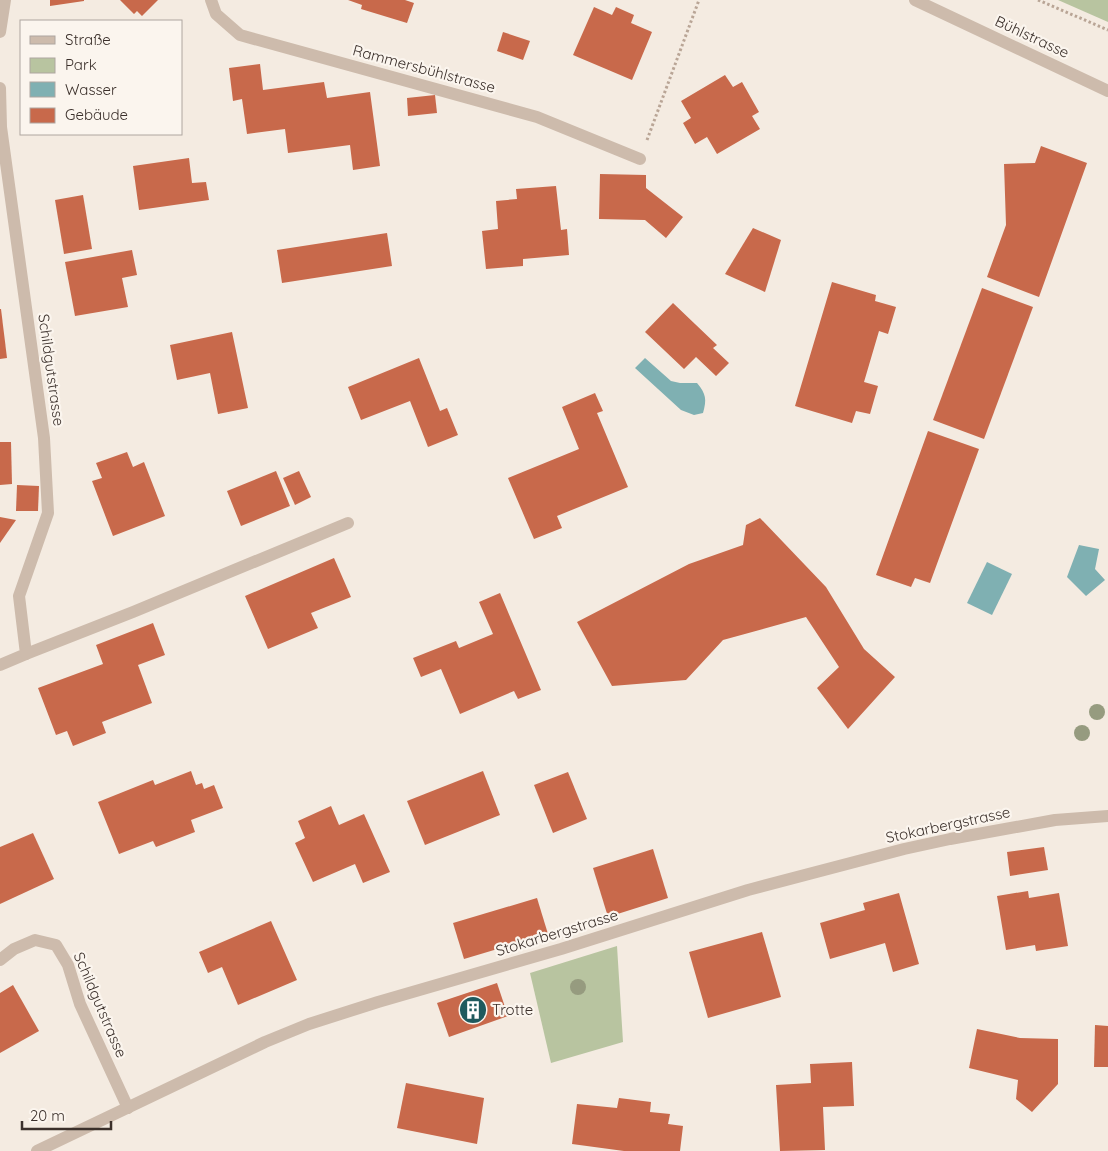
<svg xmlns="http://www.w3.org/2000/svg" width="1108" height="1151" font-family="Quicksand,sans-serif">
  <rect width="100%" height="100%" fill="#f4ebe1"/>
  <g fill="#b8c4a0">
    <path d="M1058,0H1108V22Z"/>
    <path d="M617,946L623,1042L551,1063L530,973Z"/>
  </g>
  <g fill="#7fb0b2">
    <path d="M645,358L671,381L680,383H697C706,394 707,399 703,413L694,415L681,410L635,368Z"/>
    <path d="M1079,545L1099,549L1095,569L1105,580L1086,596L1067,577Z"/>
    <path d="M987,562L1012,574L992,615L967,603Z"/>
  </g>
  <g fill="#c8694b">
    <path d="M50,0H84V1L50,6Z"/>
    <path d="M120,0H158L142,16L137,11L134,14Z"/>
    <path d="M348,0H405L414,3L407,23L361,9L362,5Z"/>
    <path d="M594,7L612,15L616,7L634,15L631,23L652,32L632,80L573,55Z"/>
    <path d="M503,32L530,41L523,60L497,51Z"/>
    <path d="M260,64L263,90L324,82L327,98L370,92L380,166L353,170L350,145L288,153L285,129L247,134L242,99L233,101L229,68Z"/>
    <path d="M725,75L733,87L742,82L759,112L752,116L760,129L717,154L707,137L695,144L683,123L691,118L681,101Z"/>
    <path d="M435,95L437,113L408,116L407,98Z"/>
    <path d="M1041,146L1087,163L1039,297L987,277L1006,225L1004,164L1035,163Z"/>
    <path d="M189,158L192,183L206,182L209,200L139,210L133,166Z"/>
    <path d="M600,174L646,175V188L683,217L666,238L645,220L599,219Z"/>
    <path d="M556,186L561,230L567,229L569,255L523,259V266L486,269L482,231L498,229L496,201L517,199L516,189Z"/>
    <path d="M83,195L92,249L64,254L55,200Z"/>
    <path d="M753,228L781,240L765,292L725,274Z"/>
    <path d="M387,233L392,266L282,283L277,250Z"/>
    <path d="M132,250L137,275L122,278L128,307L75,316L65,262Z"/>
    <path d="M832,282L876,295L875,301L896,307L888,334L879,331L864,382L878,386L870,414L856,411L852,423L795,406Z"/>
    <path d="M982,288L1033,307L984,439L933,420Z"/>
    <path d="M673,303L717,345L713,348L729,363L716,376L696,357L684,369L645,332Z"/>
    <path d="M0,309H1L7,358L0,359Z"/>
    <path d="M232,332L248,408L218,414L210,373L177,380L170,345Z"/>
    <path d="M419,358L440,411L447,408L458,435L428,447L410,401L361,420L348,387Z"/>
    <path d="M595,393L603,411L597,413L628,487L557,516L562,528L534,539L508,478L579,449L562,407Z"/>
    <path d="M928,431L979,449L930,583L915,578L911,587L876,575Z"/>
    <path d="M0,442H11L12,484L0,485Z"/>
    <path d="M127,452L133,467L144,462L165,516L113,536L92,481L102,478L96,463Z"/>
    <path d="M276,471L290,506L241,526L227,491Z"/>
    <path d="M299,471L311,497L295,505L283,478Z"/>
    <path d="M17,485L39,486L38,511H16Z"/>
    <path d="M0,517L16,520L0,543Z"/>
    <path d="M760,518L826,587L864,649L895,677L848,729L817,688L839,667L806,617L723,640L686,680L612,686L577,622L689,564L743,545L746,525Z"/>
    <path d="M334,558L351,597L311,613L318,628L268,649L245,596Z"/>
    <path d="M500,593L541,690L518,699L514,691L460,714L441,669L421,677L413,658L456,641L459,648L493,634L479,602Z"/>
    <path d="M153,623L165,655L138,665L152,703L102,722L106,733L73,746L67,731L56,735L38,688L103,664L96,645Z"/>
    <path d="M191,771L196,785L202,783L204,789L214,785L223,808L191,820L195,832L156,847L153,841L119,854L98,802L153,780L155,785Z"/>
    <path d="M483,771L500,815L425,845L407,801Z"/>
    <path d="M568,772L587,819L553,833L534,785Z"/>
    <path d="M331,806L339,825L364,814L390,872L363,883L355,864L313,882L295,843L305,838L298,821Z"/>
    <path d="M33,833L54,879L0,904V847Z"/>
    <path d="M1044,847L1048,870L1010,876L1007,852Z"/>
    <path d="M653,849L668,898L608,917L593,868Z"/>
    <path d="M1028,891L1029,898L1059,893L1068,946L1036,951L1035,945L1006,950L997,896Z"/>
    <path d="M899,893L919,964L893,972L885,943L830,959L820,923L865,910L863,903Z"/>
    <path d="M537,898L548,934L464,959L453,923Z"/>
    <path d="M271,921L297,980L238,1005L222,967L208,973L199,952Z"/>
    <path d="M762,932L781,997L708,1018L689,952Z"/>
    <path d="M497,983L508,1016L449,1037L437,1003Z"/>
    <path d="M13,985L39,1031L0,1053V993Z"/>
    <path d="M1095,1025L1108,1026V1067H1094Z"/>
    <path d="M977,1029L1020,1038L1058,1039V1084L1032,1112L1016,1099L1018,1080L969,1068Z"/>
    <path d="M852,1062L854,1106L823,1107L825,1150L780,1151L776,1085L811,1083L810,1064Z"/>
    <path d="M406,1083L484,1098L477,1144L397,1128Z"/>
    <path d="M619,1098L651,1102L650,1112L670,1114L668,1124L683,1126L680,1151H624L572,1144L577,1104L617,1108Z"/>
  </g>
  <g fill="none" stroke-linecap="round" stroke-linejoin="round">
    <g stroke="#b9a596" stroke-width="3" stroke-dasharray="2.5 2.5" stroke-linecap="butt">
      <path d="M1038,0L1108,30"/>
      <path d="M647,140L699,0"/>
    </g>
    <g stroke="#cdbbac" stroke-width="12">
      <path d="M211,0L216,14L240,35L537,117L640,159"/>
      <path d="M915,0L1108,91"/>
      <path d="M0,32L5,0"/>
      <path d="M0,88L1,127L44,438L48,513L19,596L26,654L0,665"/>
      <path d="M26,654L133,612L348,523"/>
      <path d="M0,960L14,949L35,940L56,945L68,965L80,1004L128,1108"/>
      <path d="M37,1151L265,1042L309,1024L378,1002L561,949L748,890L904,849L950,839L1055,820L1108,816"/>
    </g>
  </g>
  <g fill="#969b7f">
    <circle cx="1097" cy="712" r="8"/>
    <circle cx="1082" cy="733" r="8"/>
    <circle cx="578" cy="987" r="8"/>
  </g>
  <defs>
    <symbol id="building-disc" viewBox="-11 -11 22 22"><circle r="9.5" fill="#1f5a5e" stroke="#fbf5ee"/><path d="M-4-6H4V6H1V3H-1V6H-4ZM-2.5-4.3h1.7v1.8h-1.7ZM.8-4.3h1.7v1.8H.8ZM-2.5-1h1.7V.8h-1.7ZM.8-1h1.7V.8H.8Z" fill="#fff"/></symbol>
  </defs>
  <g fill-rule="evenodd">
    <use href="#building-disc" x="457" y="994" width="32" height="32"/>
  </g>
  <g text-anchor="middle" stroke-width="4.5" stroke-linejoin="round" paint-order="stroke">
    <g font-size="15" fill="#3b302b" stroke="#fbf5ee">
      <text transform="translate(1032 37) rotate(25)" y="5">Bühlstrasse</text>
      <text transform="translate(424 69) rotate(15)" y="5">Rammersbühlstrasse</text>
      <text transform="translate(51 370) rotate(82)" y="5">Schildgutstrasse</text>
      <text transform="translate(948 825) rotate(-12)" y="5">Stokarbergstrasse</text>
      <text transform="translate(557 933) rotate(-17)" y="5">Stokarbergstrasse</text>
      <text transform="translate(100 1005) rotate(67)" y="5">Schildgutstrasse</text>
    </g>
    <g font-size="15" fill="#3b302b" stroke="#fbf5ee" text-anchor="start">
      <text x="492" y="1015">Trotte</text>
    </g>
  </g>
  <rect x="20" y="20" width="162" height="115" fill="#fbf5ee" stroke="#aea6a0"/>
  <rect x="30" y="36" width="25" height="8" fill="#cdbbac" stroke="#aea6a0"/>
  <text x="65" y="45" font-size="15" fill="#3b302b">Straße</text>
  <rect x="30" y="58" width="25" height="15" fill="#b8c4a0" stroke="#aea6a0"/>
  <text x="65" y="70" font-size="15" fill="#3b302b">Park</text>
  <rect x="30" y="82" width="25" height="15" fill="#7fb0b2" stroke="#aea6a0"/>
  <text x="65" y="95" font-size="15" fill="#3b302b">Wasser</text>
  <rect x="30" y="108" width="25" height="15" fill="#c8694b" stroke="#aea6a0"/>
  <text x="65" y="120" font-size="15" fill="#3b302b">Gebäude</text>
  <path d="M22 1121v8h89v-8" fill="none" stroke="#3b302b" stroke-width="2.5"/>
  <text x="30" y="1121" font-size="15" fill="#3b302b" stroke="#fbf5ee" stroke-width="4" paint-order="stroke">20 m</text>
</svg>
